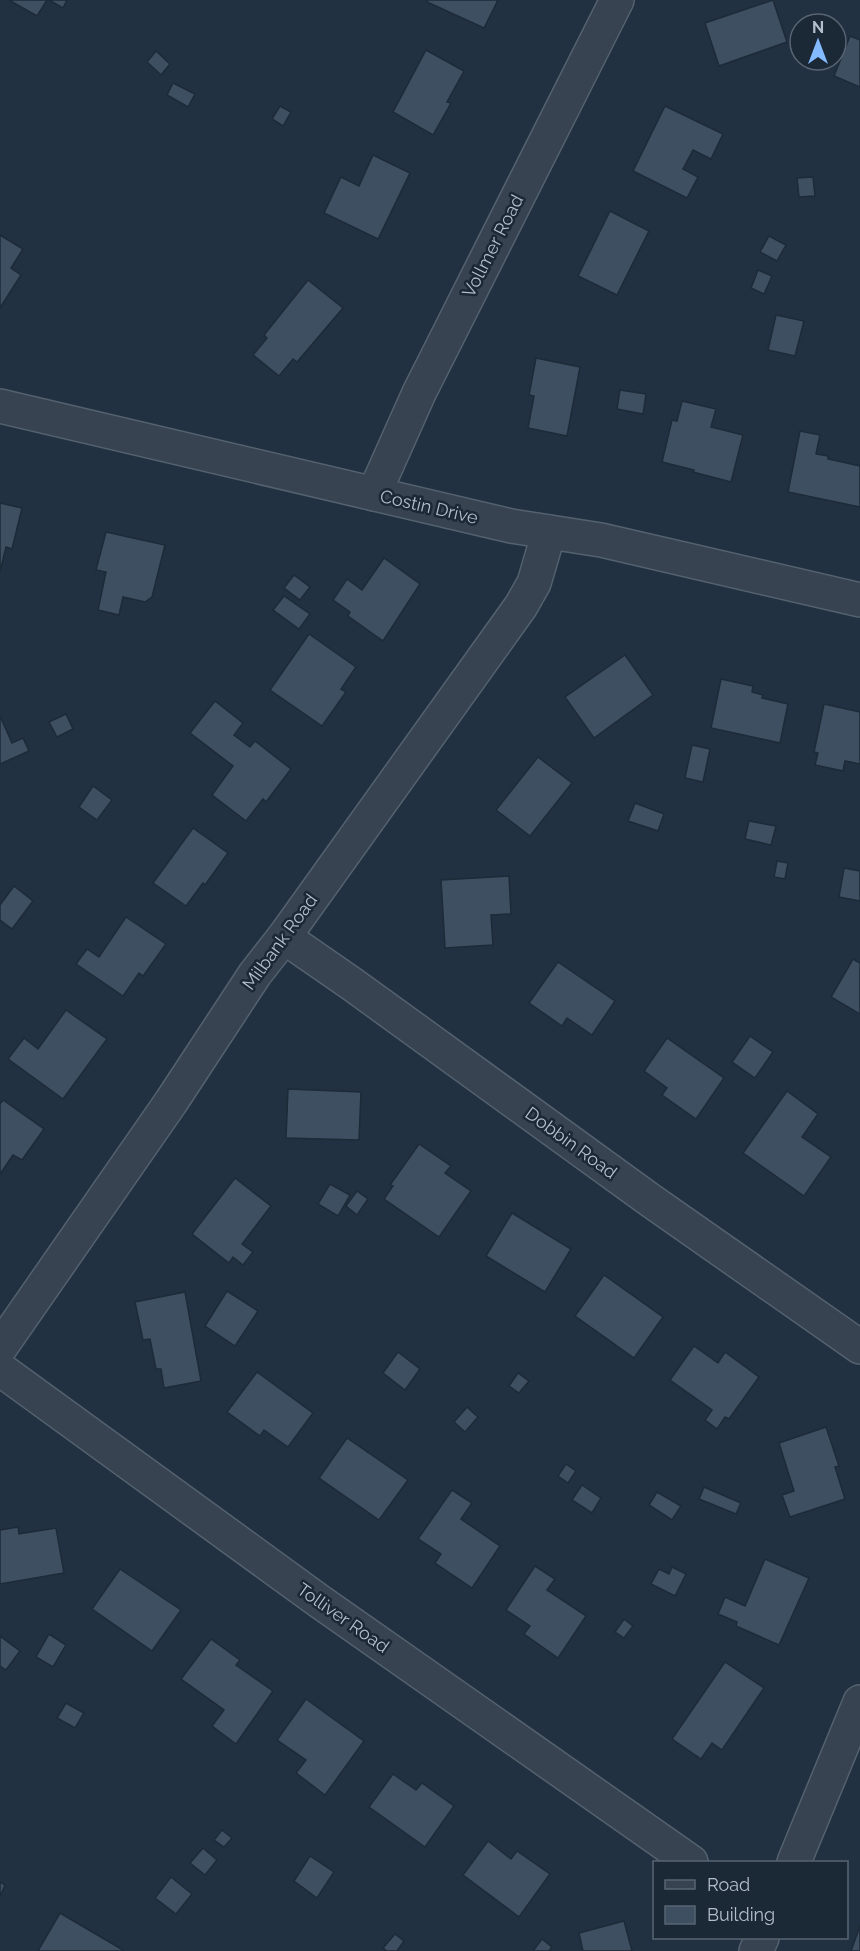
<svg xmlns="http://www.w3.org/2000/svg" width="860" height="1951" font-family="Raleway,sans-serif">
  <rect width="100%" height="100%" fill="#223141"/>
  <g fill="#3e4f61" stroke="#1d2a38" stroke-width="1.5">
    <path d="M9,0H47L37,16Z"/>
    <path d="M49,0H67L63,8Z"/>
    <path d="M428,0H498L484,28L427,2Z"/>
    <path d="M773,0L787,42L719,66L705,23Z"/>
    <path d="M850,36L860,40V87L834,76Z"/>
    <path d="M426,50L464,71L447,102L451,103L433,135L393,112Z"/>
    <path d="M156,51L170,64L161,75L147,62Z"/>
    <path d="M173,83L195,94L188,107L167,95Z"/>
    <path d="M280,106L291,112L283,126L272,119Z"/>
    <path d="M665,106L723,134L711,159L693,150L683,169L698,177L687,198L633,171Z"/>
    <path d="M373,155L410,173L378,239L324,213L341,177L359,186Z"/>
    <path d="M813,177L815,196L799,197L797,178Z"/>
    <path d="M610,211L649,231L617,295L578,276Z"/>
    <path d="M0,235L23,249L11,268L21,275L0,308Z"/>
    <path d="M769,236L786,245L777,261L760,252Z"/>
    <path d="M758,270L772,276L764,294L751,288Z"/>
    <path d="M308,280L343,308L297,362L293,359L279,376L253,355L267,338L264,335Z"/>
    <path d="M776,315L804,321L795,356L768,350Z"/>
    <path d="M536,358L580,367L567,436L528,428L534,396L529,395Z"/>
    <path d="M620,390L646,394L643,414L617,409Z"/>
    <path d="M682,401L716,409L711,427L743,435L731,482L693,472L694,470L662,462L672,420L677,421Z"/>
    <path d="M800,431L820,435L816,454L828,456V459L860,466V507L788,492Z"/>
    <path d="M0,503L22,508L12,549L6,547L0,572Z"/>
    <path d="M106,532L165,545L152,597L145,602L123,597L119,615L98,610L106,572L96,570Z"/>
    <path d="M384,558L420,584L383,641L348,616L350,612L333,600L347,579L362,590Z"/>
    <path d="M294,575L310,587L300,600L284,588Z"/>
    <path d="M284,596L310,614L299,629L273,610Z"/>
    <path d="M309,634L356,667L341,689L346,692L322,726L270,690Z"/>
    <path d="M625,655L653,695L594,738L565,697Z"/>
    <path d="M721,679L753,686L752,692L763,695L762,698L788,704L780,743L711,728Z"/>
    <path d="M215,701L243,723L234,735L250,747L255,741L291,769L266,802L263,799L246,821L212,795L233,766L190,733Z"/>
    <path d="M824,704L860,712V764L845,761L843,771L815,765L818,753L814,752Z"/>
    <path d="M66,714L73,729L57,737L49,722Z"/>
    <path d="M0,716L12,743L23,738L29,751L0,764Z"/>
    <path d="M692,745L710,749L703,782L685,778Z"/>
    <path d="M538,757L572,783L530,836L496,810Z"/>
    <path d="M93,786L112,800L97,820L79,807Z"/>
    <path d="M635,803L664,814L658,831L628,821Z"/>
    <path d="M749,821L776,826L771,845L745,839Z"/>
    <path d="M193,828L228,853L205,885L203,883L186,906L153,883Z"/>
    <path d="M777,861L788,863L785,879L774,877Z"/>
    <path d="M844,868L860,871V901L839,897Z"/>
    <path d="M509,876L511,914L491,915L493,945L445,948L441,880Z"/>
    <path d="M14,886L33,901L12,929L0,920V905Z"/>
    <path d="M126,917L166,944L143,976L139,973L123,996L76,964L87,949L99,957Z"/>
    <path d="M853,959L860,963V1014L831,997Z"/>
    <path d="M558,962L615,1001L592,1035L567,1018L562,1026L529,1003Z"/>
    <path d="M66,1010L107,1039L63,1099L8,1059L24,1038L38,1049Z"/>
    <path d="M750,1036L773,1052L755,1078L732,1062Z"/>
    <path d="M667,1038L724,1078L696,1119L662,1095L667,1088L644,1071Z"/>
    <path d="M288,1089L361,1092L359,1140L286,1138Z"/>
    <path d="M787,1091L818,1114L802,1137L831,1157L804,1196L743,1153Z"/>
    <path d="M3,1100L44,1129L22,1160L13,1155L0,1174V1104Z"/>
    <path d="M419,1144L451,1166L445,1173L471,1191L439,1237L384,1199L393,1186L390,1185Z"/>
    <path d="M235,1178L271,1206L242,1244L253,1252L243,1265L233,1257L229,1263L192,1234Z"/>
    <path d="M330,1184L350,1195L338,1216L318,1204Z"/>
    <path d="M357,1191L368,1199L357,1215L346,1206Z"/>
    <path d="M512,1213L571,1249L545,1292L486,1256Z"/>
    <path d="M604,1275L663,1317L634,1358L575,1316Z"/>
    <path d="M227,1291L258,1311L235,1346L205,1326Z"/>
    <path d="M185,1292L201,1381L164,1388L161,1369H156L150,1339L143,1340L135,1302Z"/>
    <path d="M694,1346L718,1363L725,1352L759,1377L729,1419L725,1417L717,1429L705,1420L712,1410L670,1380Z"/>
    <path d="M398,1352L420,1369L405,1390L383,1373Z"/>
    <path d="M257,1372L313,1413L288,1447L264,1430L260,1436L227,1412Z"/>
    <path d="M518,1373L529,1381L519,1393L509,1386Z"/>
    <path d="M467,1407L478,1417L465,1432L454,1422Z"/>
    <path d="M826,1427L839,1466L835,1467L845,1499L790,1517L782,1495L794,1491L779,1443Z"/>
    <path d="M347,1438L408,1480L379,1520L319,1478Z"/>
    <path d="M566,1464L576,1471L568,1483L558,1476Z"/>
    <path d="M582,1485L601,1498L592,1513L572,1500Z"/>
    <path d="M704,1487L741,1503L736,1514L699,1499Z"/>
    <path d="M452,1490L472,1503L461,1519L500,1546L472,1588L435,1563L441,1554L418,1539Z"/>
    <path d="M657,1492L681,1506L672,1520L649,1505Z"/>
    <path d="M18,1527L19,1534L56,1528L64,1573L0,1584V1530Z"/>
    <path d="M765,1559L809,1578L779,1645L736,1626L737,1622L718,1614L725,1597L745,1606Z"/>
    <path d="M535,1566L555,1579L547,1590L586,1616L558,1658L524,1634L530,1626L506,1610Z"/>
    <path d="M672,1567L686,1574L675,1596L651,1584L659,1569L669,1574Z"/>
    <path d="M120,1569L181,1610L152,1651L92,1609Z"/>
    <path d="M624,1619L633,1626L624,1638L615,1632Z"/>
    <path d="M49,1634L66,1645L53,1667L36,1657Z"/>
    <path d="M0,1636L20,1651L6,1670L0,1666Z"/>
    <path d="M211,1639L240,1660L236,1665L273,1691L236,1744L212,1726L224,1710L181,1679Z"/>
    <path d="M725,1662L764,1688L722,1750L712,1743L701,1759L672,1739Z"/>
    <path d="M306,1699L364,1741L325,1795L296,1773L306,1760L277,1740Z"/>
    <path d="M66,1703L84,1713L75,1728L57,1718Z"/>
    <path d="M393,1774L416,1790L422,1783L454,1806L425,1847L369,1807Z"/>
    <path d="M222,1830L232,1838L224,1847L214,1840Z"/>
    <path d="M488,1841L511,1859L517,1851L550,1874L519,1917L463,1875Z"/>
    <path d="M203,1848L217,1860L205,1875L190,1863Z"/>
    <path d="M310,1856L334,1872L317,1898L294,1881Z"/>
    <path d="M171,1877L192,1894L176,1914L155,1898Z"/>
    <path d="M0,1882L5,1885L0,1897Z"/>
    <path d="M60,1913L123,1950L122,1951H38Z"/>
    <path d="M624,1921L632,1951H583L579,1933Z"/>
    <path d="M860,1926V1951H851Z"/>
    <path d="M395,1934L404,1941L397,1951H387L383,1948Z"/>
    <path d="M542,1939L552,1947L549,1951H533Z"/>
  </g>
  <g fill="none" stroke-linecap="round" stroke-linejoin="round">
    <defs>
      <g id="minor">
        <path d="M0,406L511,526L601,540L860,600"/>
        <path d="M374,494L419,393L617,0"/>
        <path d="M284,937L352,984L650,1200L860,1347"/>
        <path d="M0,1348L171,1102L255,974L284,937L521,606L534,583L549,532"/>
        <path d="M0,1369L319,1601L691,1862"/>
        <path d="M794,1862L860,1702"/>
        <path d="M756,1951L762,1938"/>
      </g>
    </defs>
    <use href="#minor" stroke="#54616e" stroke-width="36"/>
    <use href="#minor" stroke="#374351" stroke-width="33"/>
  </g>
  <g text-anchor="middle" stroke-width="5" stroke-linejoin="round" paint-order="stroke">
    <g font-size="18" fill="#b3becb" stroke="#1b2836">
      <text transform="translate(493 246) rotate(-63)" y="6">Vollmer Road</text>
      <text transform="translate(429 507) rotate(13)" y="6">Costin Drive</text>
      <text transform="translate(280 942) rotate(-54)" y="6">Milbank Road</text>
      <text transform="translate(571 1143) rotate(36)" y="6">Dobbin Road</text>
      <text transform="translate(343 1618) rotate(35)" y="6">Tolliver Road</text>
    </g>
  </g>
  <rect x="653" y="1861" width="195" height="78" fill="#1b2836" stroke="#586472" stroke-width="1.5"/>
  <rect x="665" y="1880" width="30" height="9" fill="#374351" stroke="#586472" stroke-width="1.5"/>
  <text x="707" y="1891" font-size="18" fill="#b3becb">Road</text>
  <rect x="665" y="1906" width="30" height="18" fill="#3e4f61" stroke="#586472" stroke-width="1.5"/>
  <text x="707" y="1921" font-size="18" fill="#b3becb">Building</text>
  <g transform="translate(818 42)"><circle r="28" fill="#1b2836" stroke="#586472" stroke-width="1.5"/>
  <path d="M0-4.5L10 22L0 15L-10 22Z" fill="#84baff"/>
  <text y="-9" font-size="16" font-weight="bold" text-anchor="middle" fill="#b3becb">N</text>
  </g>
</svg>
